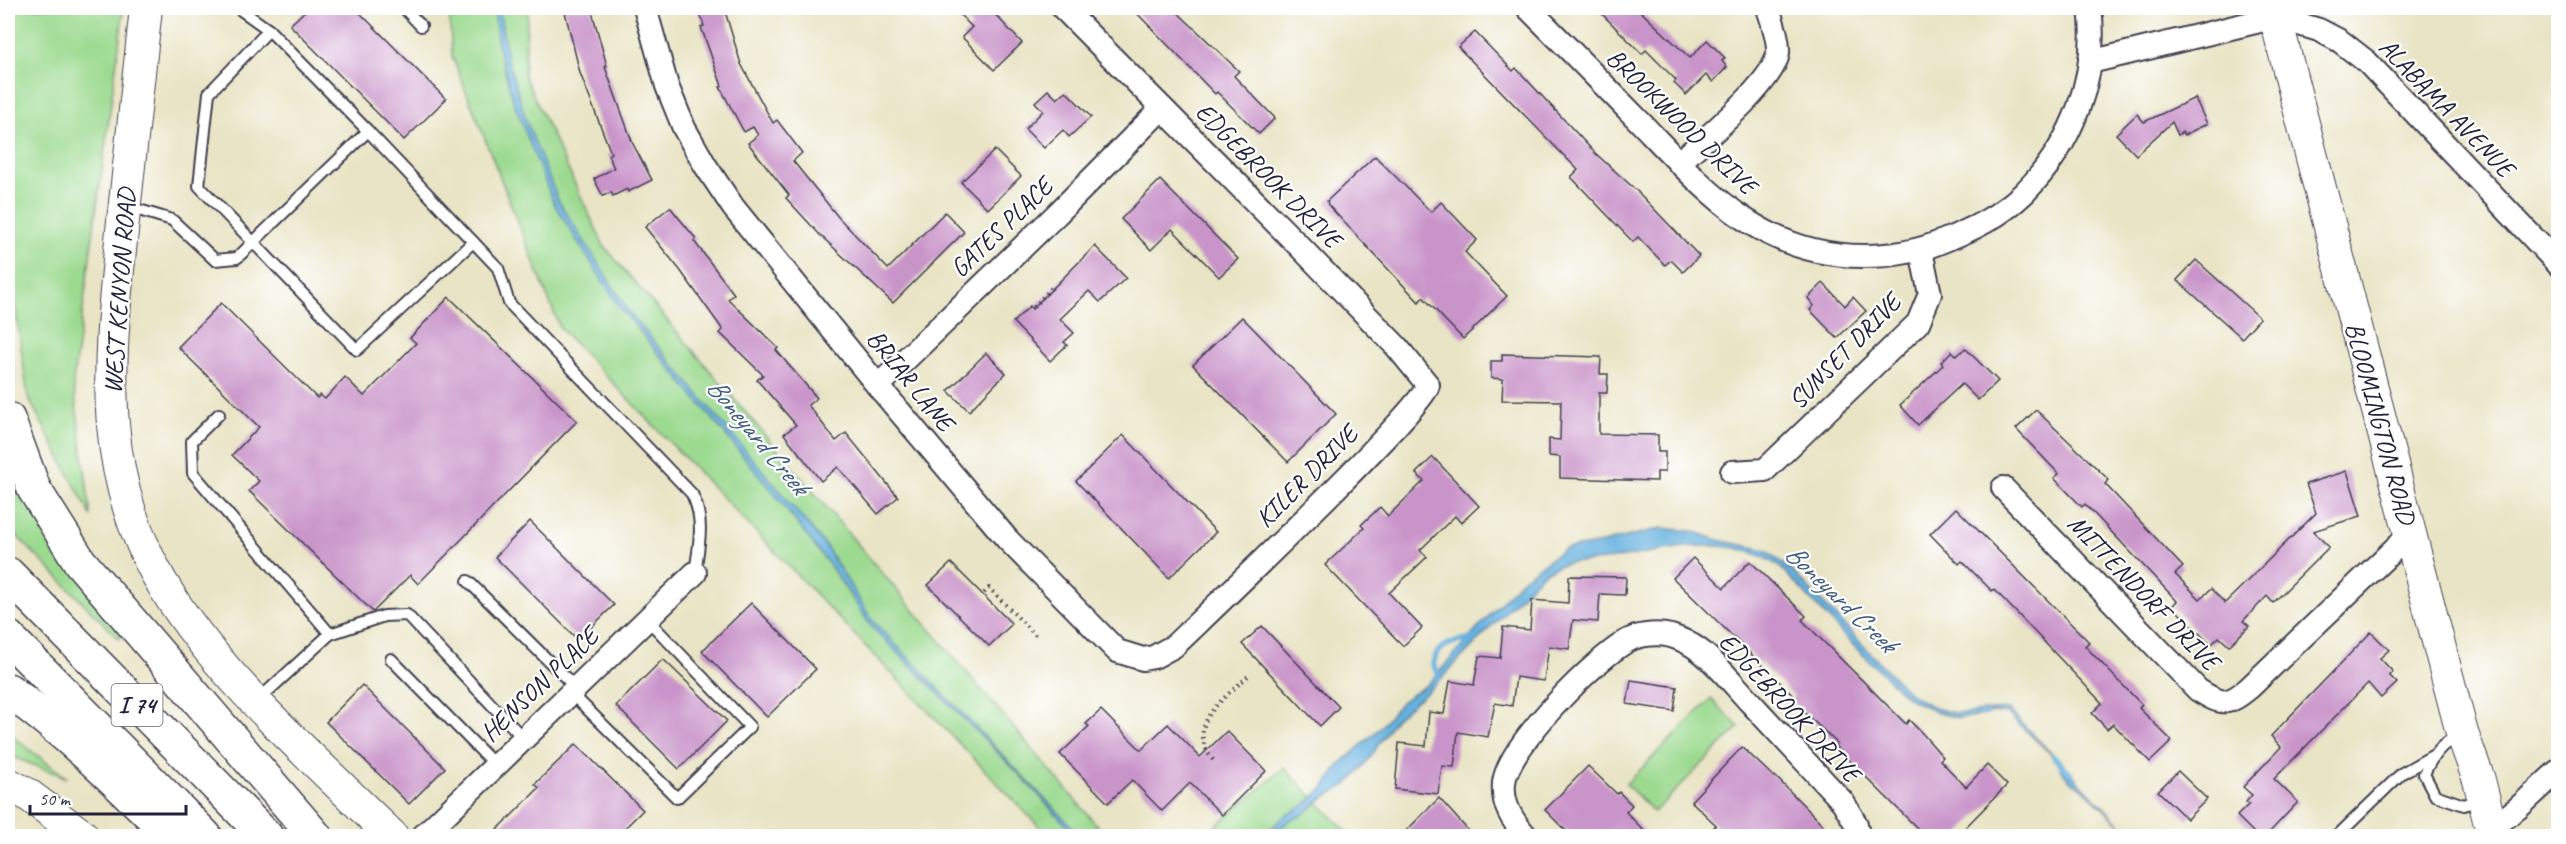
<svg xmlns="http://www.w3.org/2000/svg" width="2566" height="844" font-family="Caveat,sans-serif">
  <rect width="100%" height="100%" fill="#fff"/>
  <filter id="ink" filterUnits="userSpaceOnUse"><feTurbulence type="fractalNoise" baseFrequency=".0167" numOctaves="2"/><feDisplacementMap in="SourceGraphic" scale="12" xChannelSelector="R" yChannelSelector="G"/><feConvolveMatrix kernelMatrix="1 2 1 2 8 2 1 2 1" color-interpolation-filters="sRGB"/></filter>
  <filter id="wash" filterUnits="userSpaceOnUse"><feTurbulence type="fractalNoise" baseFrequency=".008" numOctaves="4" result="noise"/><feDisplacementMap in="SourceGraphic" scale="24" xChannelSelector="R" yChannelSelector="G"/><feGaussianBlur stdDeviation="1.35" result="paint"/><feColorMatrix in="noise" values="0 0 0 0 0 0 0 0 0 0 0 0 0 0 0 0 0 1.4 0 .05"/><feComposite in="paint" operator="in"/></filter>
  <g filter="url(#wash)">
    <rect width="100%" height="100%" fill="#e9e4c5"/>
    <g fill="#9cda90" stroke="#5f7e66" stroke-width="1.5">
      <path d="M8,8H124L73,382L91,516L28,397L8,256Z"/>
      <path d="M449,8H528L524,75L604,246L1106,836H1048L560,328L452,56Z"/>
      <path d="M8,458L123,635L119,639L8,527Z"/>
      <path d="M1711,699L1739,727L1654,812L1626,784Z"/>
      <path d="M8,733L67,778L8,755Z"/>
      <path d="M1284,768L1351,836H1204Z"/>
    </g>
    <g fill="#65b1de" stroke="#446a8c" stroke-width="1.5">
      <path d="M494,8H499L507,58L527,123L558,200L629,312L825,545L872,620L1081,836H1076L1020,775L871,626L831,567L774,493L618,305L554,204L514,103L498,47Z"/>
      <path d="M1662,528L1692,531L1718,540L1766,550L1794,573L1908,692C1921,701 1940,711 1956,713C1974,715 1991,707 2009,710L2132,836L2080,786C2070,783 2062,773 2059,762L2008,714L1992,712L1986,715L1959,718L1936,712L1908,698L1854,646L1780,567C1726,529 1664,552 1605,560C1578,564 1570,558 1543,573L1435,685L1395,719L1369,759L1347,785L1323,798L1301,816L1290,820L1271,836H1263L1286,815L1301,808L1324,788L1339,765L1379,729L1402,701L1428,684L1522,579L1564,549L1599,544Z"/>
    </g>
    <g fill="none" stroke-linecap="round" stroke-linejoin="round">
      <g stroke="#65b1de" stroke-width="6">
        <path d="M1436,680L1439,676L1433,664C1439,640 1456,643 1476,637"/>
        <path d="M2054,757L2070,773"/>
      </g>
    </g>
    <g id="blocks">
      <g fill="#c994c9">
        <path d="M308,8H355L446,99L404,140L290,25Z"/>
        <path d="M564,8H591L607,66L605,67L633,144L652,180L628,192L627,189L613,196L611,192L603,196L594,179L614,168L608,155L611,153L580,73Z"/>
        <path d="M698,8H724L741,64L773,123L777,120L802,153L793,161L839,218L888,269L945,212L964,232L893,303L820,235L786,198L789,195L748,143L758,135L753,127L744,132L720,87L722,86L701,27L704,26Z"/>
        <path d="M953,8H989L1022,43L994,70L962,37L972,27Z"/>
        <path d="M1132,8H1173L1239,71L1234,76L1275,118L1259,134L1217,92L1215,94Z"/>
        <path d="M1596,8H1637L1690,58L1707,40L1725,58L1722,61L1727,67L1713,82L1706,75L1686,95L1674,83L1676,80L1646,50L1642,54Z"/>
        <path d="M1475,32L1513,71L1516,68L1595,153L1636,190L1699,256L1683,272L1671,260L1665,265L1638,237L1633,242L1571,177L1578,170L1458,47Z"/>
        <path d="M1048,90L1057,99L1066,91L1091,117L1069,137L1063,130L1044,148L1025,129L1043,111L1035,102Z"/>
        <path d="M2195,98L2207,124L2184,135L2182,132L2178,135L2172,122L2136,155L2116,134L2137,114L2144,122Z"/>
        <path d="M995,150L1021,176L988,209L961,182Z"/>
        <path d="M1375,156L1431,212L1441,202L1477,240L1465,252L1507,296L1463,339L1423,297L1419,302L1328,205L1327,201Z"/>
        <path d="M1160,180L1238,259L1219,277L1172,229L1151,250L1121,219Z"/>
        <path d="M670,207L696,239L694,241L734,294L728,299L778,348L776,350L817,398L808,405L836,441L846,433L898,497L878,514L838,467L821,481L784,434L796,425L757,380L763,375L720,333L723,330L680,270L645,227Z"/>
        <path d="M1095,246L1126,278L1100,302L1089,291L1060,319L1074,333L1064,342L1067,345L1050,361L1013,322L1030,306L1032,309Z"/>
        <path d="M2196,260L2260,318L2242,338L2177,280Z"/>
        <path d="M1823,283L1845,306L1853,297L1866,311L1837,338L1810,310L1814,306L1808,298Z"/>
        <path d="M449,297L577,421L418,584L410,575L373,612L249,491L259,481L232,455L259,427L178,347L221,303L317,398L320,395L325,399L345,377L364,396L416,343L410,338Z"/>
        <path d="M1242,317L1336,414L1288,462L1193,365Z"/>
        <path d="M1965,348L1998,381L1978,400L1962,384L1918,425L1900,405L1943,365L1941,362L1952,351L1957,356Z"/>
        <path d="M986,353L1006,373L969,411L948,391Z"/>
        <path d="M1502,354L1601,357L1600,374H1608L1607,393H1599V434L1658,435V452H1665V472H1657V481L1560,478V457L1549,456V439L1560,440L1561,401L1502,400L1503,379L1491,378V361H1502Z"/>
        <path d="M2036,410L2109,480L2105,484L2183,567L2175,574L2200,599L2211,589L2225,603L2316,513L2306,484L2347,471L2361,516L2313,531L2329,547L2273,603L2267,596L2243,621L2249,626L2229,646L2219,637L2211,645L2172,606L2177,601L2085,504L2082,507L2054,478L2059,474L2016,429Z"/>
        <path d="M1123,435L1216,532L1169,578L1076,481Z"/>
        <path d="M1433,457L1479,506L1461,523L1455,516L1420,550L1427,557L1389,593L1422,628L1403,646L1325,565L1364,528L1361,525L1380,507L1388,516L1424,481L1416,473Z"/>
        <path d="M1956,508L2089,642L2085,646L2142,705L2139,708L2172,741L2150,762L2113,724L2107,729L2092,713L2102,703L1994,589L1992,591L1962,561L1959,564L1930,534Z"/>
        <path d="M530,521L614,605L578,640L495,557Z"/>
        <path d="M1693,558L1724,588L1750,561L1806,616L1802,620L1906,724L1909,720L1922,733L1943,757L1940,760L1966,787L1987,765L2007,785L1956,837H1926L1835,746L1837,743L1791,700L1794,696L1673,578Z"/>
        <path d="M951,563L1012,624L989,646L928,585Z"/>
        <path d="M1569,576L1626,577L1625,595L1600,594L1598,622L1573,620L1569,649L1549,646L1544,681L1516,677L1512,706L1495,703L1488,737L1458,732L1454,767L1442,766L1438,794L1395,789L1399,743L1426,746L1429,712L1444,714L1450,681L1474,685L1479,656L1500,658L1503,627L1530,630L1532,600L1568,603Z"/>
        <path d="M751,603L816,669L767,717L702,651Z"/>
        <path d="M1262,626L1339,707L1320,726L1242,644Z"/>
        <path d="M2371,632L2389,650L2380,658L2393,672L2389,675L2397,683L2381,698L2368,683L2274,779L2298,802L2265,837H2258L2237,816L2249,804L2246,802L2252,795L2243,787L2281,747L2271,736Z"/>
        <path d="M663,659L727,721L679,769L616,706Z"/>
        <path d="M1631,680L1677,687L1674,711L1627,704Z"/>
        <path d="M362,685L445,768L409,804L326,722Z"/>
        <path d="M1101,710L1141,750L1168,724L1200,757L1227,731L1266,771L1222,815L1190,783L1162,811L1132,780L1108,803L1060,754L1089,726L1086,724Z"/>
        <path d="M576,744L643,810L616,837H490L539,788L535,784Z"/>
        <path d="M1742,747L1774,777L1775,776L1824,826L1813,837H1705L1716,825L1691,801Z"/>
        <path d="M1588,766L1617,794L1619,792L1632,805L1626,812L1650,837H1572L1545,810Z"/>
        <path d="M2178,771L2207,799L2187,819L2158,791Z"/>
        <path d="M1439,798L1474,837H1400Z"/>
      </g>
    </g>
  </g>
  <g filter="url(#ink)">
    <use href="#blocks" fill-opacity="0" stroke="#403f50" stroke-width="1.5"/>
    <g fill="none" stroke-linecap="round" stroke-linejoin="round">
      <defs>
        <g id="lane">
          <path d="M404,8L421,26"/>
          <path d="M269,30L209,93L199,186L357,350L473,242"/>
          <path d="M368,131L498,268L509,303L692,494C705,520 699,545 695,573"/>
          <path d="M129,207L172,220L215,260L237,258L368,131L269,30L238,8"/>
          <path d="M219,414L192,441L193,473L330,634L257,701"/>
          <path d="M468,581L576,688"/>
          <path d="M330,634L384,616L407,615L524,739"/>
          <path d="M391,659L496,766"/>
          <path d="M571,693L677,798L750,727L647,619"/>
          <path d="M2459,735C2441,744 2432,756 2424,774L2435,795L2464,805L2482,799"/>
          <path d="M2337,836L2402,773L2432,756"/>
        </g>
        <g id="street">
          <path d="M645,8L667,86L684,128L705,165L733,207L878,386L1007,539L1117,651L1143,659L1154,657L1174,646C1206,615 1426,406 1428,385L1396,346L1304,251L1063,8"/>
          <path d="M1528,8C1566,46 1604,85 1642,124C1707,192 1762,256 1864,256C1892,256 1917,252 1943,241C1974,229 2000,216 2024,193C2072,145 2099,76 2090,8"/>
          <path d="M2090,62L2276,17L2319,30L2340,41L2367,62L2558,264"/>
          <path d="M1679,163C1703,140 1774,83 1778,53C1779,39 1772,21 1768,8"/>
          <path d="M878,386L1057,214L1162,108"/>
          <path d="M1732,472L1765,470L1918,323L1930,294L1921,251"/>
          <path d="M2003,488L2198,690C2222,705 2227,706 2249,688L2410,534"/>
          <path d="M2492,828L2518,808L2558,771"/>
          <path d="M423,836L695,573"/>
          <path d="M1526,836C1512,820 1502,805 1504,783C1507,747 1598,655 1631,639C1642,634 1659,633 1671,636C1681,639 1691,644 1699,650C1718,664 1734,685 1750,702C1781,735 1812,769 1843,802L1856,824L1858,836"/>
        </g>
        <g id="secondary">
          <path d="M146,8C138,79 131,150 123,221C109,358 92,478 173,601C229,686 319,764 392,836"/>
          <path d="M2273,8L2462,733L2479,780L2493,836"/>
          <path d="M8,784L27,794L83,836"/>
        </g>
        <g id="highway">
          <path d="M8,419L34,489L80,562L315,836"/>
          <path d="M8,574L266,836"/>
          <path d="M8,637L205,836"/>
          <path d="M8,690C68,733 120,785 172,836"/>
        </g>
      </defs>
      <use href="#lane" stroke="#403f50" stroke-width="14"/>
      <use href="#street" stroke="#403f50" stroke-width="26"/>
      <use href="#secondary" stroke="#403f50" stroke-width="34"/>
      <use href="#highway" stroke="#403f50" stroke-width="36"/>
      <g stroke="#403f50" stroke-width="4" stroke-dasharray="1.5 4.5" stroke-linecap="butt">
        <path d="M1034,307L1054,285"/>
        <path d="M984,593L989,588L1038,638"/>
        <path d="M1213,760C1184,724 1223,700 1248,676"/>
      </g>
      <use href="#lane" stroke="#fff" stroke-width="10"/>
      <use href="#street" stroke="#fff" stroke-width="22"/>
      <use href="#secondary" stroke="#fff" stroke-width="32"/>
      <use href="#highway" stroke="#fff" stroke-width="33"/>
    </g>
  </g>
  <g text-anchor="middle" stroke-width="4.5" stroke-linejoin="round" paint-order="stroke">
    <rect fill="#fff" stroke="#646476" stroke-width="1.5" x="111.5" y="684" width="51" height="42" rx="4.5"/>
    <g font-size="24" font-weight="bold" fill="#22223b">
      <text x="137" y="713">I 74</text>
    </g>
    <g font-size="26" fill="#22223b" stroke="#fff">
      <text transform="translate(2447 107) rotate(46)" y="9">ALABAMA AVENUE</text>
      <text transform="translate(1682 121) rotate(44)" y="9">BROOKWOOD DRIVE</text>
      <text transform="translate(1269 175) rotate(45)" y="9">EDGEBROOK DRIVE</text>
      <text transform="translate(1001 227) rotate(-44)" y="9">GATES PLACE</text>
      <text transform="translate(119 291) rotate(-86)" y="9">WEST KENYON ROAD</text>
      <text transform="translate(1844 351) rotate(-46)" y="9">SUNSET DRIVE</text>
      <text transform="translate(911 380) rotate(51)" y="9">BRIAR LANE</text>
      <text transform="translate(2381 423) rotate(75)" y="9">BLOOMINGTON ROAD</text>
      <text transform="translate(1306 476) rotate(-45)" y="9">KILER DRIVE</text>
      <text transform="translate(2144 592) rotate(46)" y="9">MITTENDORF DRIVE</text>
      <text transform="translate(539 684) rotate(-44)" y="9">HENSON PLACE</text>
      <text transform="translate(1790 707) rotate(47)" y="9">EDGEBROOK DRIVE</text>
    </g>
    <g font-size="27" font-style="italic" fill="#3d5b7c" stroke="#fff">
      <text transform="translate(758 436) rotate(50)" y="9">Boneyard Creek</text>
      <text transform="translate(1841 598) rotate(44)" y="9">Boneyard Creek</text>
    </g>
  </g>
  <rect width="2566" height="844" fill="none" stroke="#fff" stroke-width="30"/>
  <path d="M30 805v9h156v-9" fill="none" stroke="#22223b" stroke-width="3"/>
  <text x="39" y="805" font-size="18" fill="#22223b" stroke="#ffffff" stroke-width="4.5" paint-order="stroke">50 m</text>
</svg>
